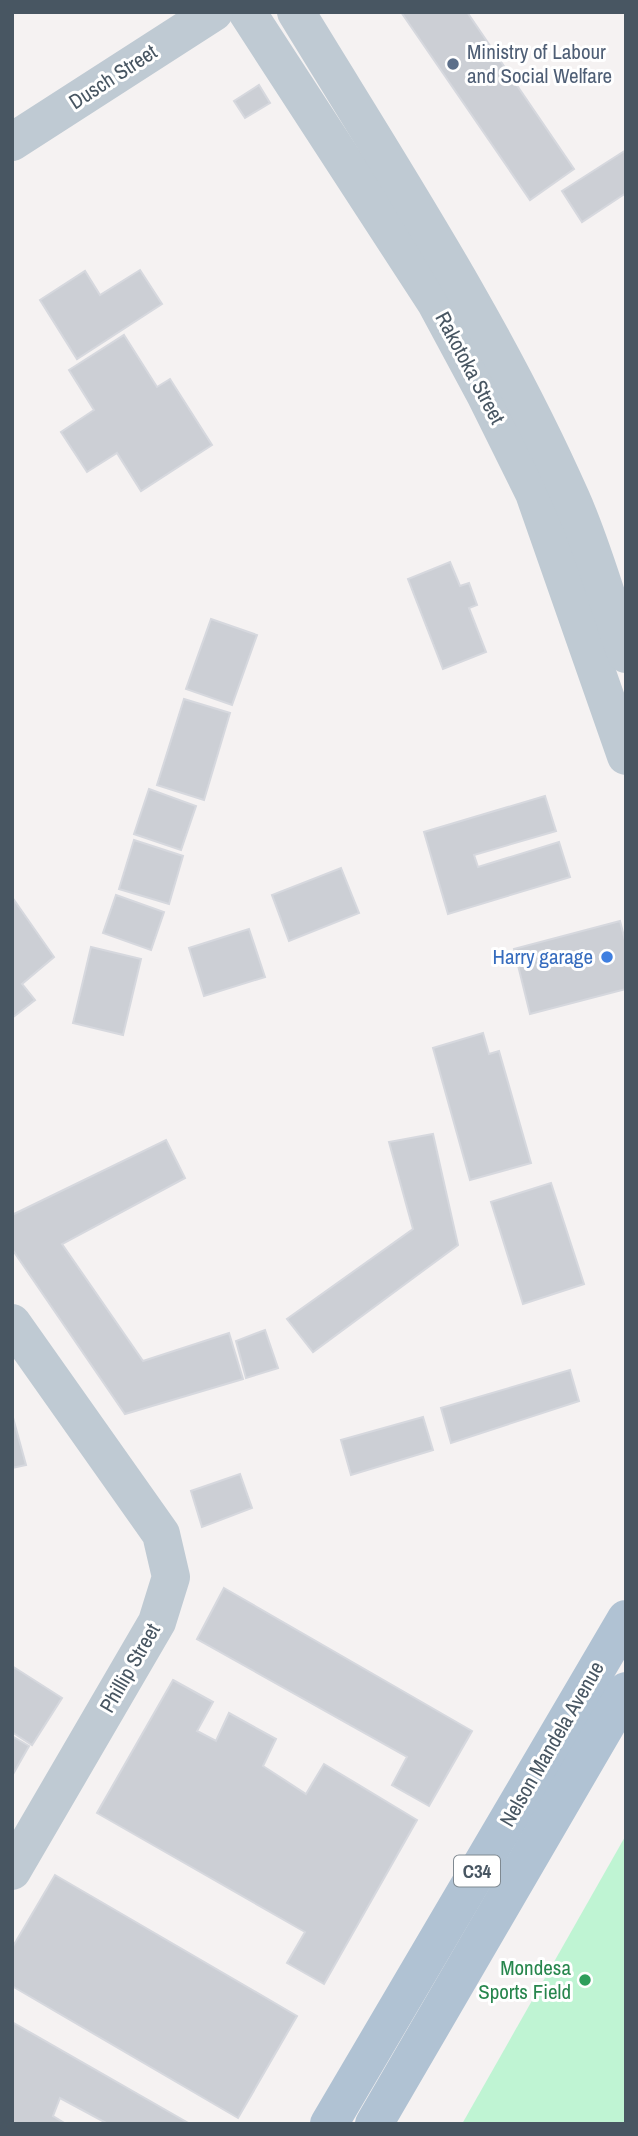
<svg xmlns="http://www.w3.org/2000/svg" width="638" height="2136" font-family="'Archivo Narrow',sans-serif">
  <rect width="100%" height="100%" fill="#f5f2f2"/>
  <path fill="#bff4d3" d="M626,1835V2124H462Z"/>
  <g fill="#cccfd5" stroke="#d6d8de" stroke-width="2">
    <path d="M401,12H467L574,169L530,200Z"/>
    <path d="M259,85L270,103L245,118L234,101Z"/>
    <path d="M626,150V193L582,222L562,191Z"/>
    <path d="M140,270L162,304L77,359L40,300L85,271L100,295Z"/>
    <path d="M124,335L157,387L170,379L212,445L141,491L117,453L87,472L61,432L94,410L69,370Z"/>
    <path d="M450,562L460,586L469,583L477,605L469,608L486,652L443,669L408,579Z"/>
    <path d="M211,619L257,635L232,705L186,689Z"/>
    <path d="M184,699L230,713L204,800L157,785Z"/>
    <path d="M149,789L196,806L181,850L134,834Z"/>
    <path d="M545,796L556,831L474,855L478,867L559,842L570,877L448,914L424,832Z"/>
    <path d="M134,840L183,856L169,904L119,889Z"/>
    <path d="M341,868L359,913L289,941L272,895Z"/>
    <path d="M116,895L164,912L151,950L103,933Z"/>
    <path d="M12,897L54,957L22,984L35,1000L12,1018Z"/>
    <path d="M620,921L626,944V989L530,1014L514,949Z"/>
    <path d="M249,929L265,977L204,996L189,948Z"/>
    <path d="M91,947L141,959L123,1035L73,1023Z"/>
    <path d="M483,1033L489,1054L499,1051L531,1163L470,1180L433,1048Z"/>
    <path d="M433,1134L458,1245L313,1352L287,1319L413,1229L389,1142Z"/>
    <path d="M166,1140L185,1178L62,1244L143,1361L229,1333L243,1379L125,1414L12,1249V1215Z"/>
    <path d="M551,1183L584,1284L523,1304L491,1202Z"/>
    <path d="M265,1330L278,1368L246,1378L236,1341Z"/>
    <path d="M570,1370L579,1401L451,1443L441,1408Z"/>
    <path d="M12,1414L26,1465L12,1468Z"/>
    <path d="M423,1417L433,1450L351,1475L341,1440Z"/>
    <path d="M240,1474L252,1508L202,1527L191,1491Z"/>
    <path d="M224,1588L472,1731L429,1806L392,1785L407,1757L197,1639Z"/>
    <path d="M12,1666L62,1698L32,1745L12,1732Z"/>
    <path d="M173,1680L213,1702L197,1731L216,1741L229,1713L276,1739L263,1766L306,1794L324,1764L417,1820L324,1984L287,1963L305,1932L97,1813Z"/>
    <path d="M12,1736L29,1746L12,1776Z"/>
    <path d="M55,1875L297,2016L238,2118L12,1986V1948Z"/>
    <path d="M12,2022L190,2124H108L60,2098L53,2116L66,2124H12Z"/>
  </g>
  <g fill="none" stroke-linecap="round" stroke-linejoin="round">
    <g stroke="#bfcad3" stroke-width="38">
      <path d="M247,12L436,303L486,396L534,493L626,756"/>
      <path d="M296,12C393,171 496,328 571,498C593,547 608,603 626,654"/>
      <path d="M12,142L214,12"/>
      <path d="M12,1323L161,1534L171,1577L157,1622L12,1871"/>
    </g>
    <g stroke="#b0c2d3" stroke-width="38">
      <path d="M329,2124L626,1619"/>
      <path d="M374,2124L626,1691"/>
    </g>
  </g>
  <circle fill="#5c6f8a" stroke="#fff" stroke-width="2.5" cx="453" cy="64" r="7"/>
  <circle fill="#3f7fe0" stroke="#fff" stroke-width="2.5" cx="607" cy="957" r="7"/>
  <circle fill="#2e9e5b" stroke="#fff" stroke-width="2.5" cx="585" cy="1980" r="7"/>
  <g text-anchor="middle" stroke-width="6" stroke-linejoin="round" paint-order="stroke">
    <rect fill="#fff" stroke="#7f8991" stroke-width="2" x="454" y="1855.5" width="46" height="31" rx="5"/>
    <g font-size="19" font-weight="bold" fill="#485662">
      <text x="477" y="1878">C34</text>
    </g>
    <g font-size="21" fill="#4e5e75" stroke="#fff" text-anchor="start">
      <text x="467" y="59">Ministry of Labour<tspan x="467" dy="24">and Social Welfare</tspan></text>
    </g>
    <g font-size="21" fill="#485662" stroke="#fff">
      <text transform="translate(113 77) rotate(-33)" y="7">Dusch Street</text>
      <text transform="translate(470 368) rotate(62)" y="7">Rakotoka Street</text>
      <text transform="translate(130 1668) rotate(-60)" y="7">Phillip Street</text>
      <text transform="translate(552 1744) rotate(-60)" y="7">Nelson Mandela Avenue</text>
    </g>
    <g font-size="21" fill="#366cbe" stroke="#fff" text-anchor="end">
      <text x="593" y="964">Harry garage</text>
    </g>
    <g font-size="21" fill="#27864d" stroke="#fff" text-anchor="end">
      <text x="571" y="1975">Mondesa<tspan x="571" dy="24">Sports Field</tspan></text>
    </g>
  </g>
  <rect width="638" height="2136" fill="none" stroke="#485662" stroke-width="28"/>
</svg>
